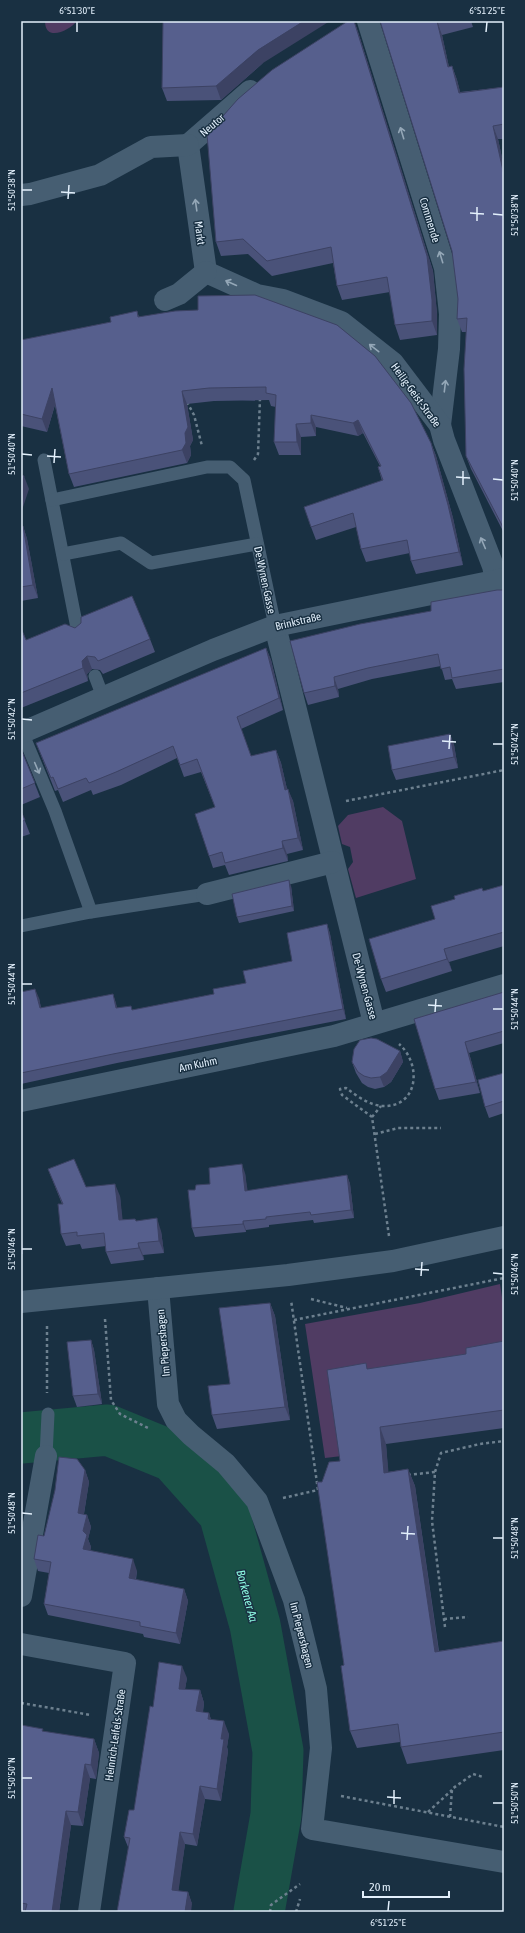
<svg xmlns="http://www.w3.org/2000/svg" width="525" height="1933" font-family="'Asap Condensed',sans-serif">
  <rect width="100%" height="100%" fill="#193042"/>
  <g fill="#503c63">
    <path d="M45,21H77C70,30 45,43 45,21Z"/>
    <path d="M383,807L402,821L416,879L356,898L348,869L353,862L350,847L342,844L338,826L348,815Z"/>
    <path d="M500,1284L504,1310V1358L342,1456L325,1458L305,1324L420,1303Z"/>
  </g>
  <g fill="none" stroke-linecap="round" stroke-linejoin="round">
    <path stroke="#1a5147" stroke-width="51" d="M21,1438L108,1430L174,1457L224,1513L255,1625L278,1751L276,1815L259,1912"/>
    <g stroke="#6d808f" stroke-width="2.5" stroke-dasharray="3 3" stroke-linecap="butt">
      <path d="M187,402L194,415L202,446"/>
      <path d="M254,460L258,454L260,398"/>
      <path d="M346,801L504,770"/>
      <path d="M372,1117L381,1106"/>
      <path d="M375,1134L398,1128H441"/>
      <path d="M389,1236L372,1117L342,1095L340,1089L346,1088C356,1095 368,1105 382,1106C419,1108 422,1064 399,1044"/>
      <path d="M311,1299L347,1308"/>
      <path d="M105,1319L111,1400L120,1414L150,1429"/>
      <path d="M294,1320L504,1278"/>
      <path d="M47,1326V1393"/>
      <path d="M408,1475L435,1472"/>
      <path d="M283,1498L318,1490L291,1300"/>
      <path d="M444,1619L468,1617"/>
      <path d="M445,1627L432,1521L435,1472L441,1453L480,1444L504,1441"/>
      <path d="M21,1703L91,1715"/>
      <path d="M341,1796L504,1827"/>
      <path d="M428,1812L452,1790"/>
      <path d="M450,1817L452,1789L473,1774L483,1777"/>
      <path d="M270,1912L271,1905L300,1884"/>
      <path d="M296,1912L300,1899"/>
    </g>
    <g stroke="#465e72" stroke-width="13">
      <path d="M44,460L78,633"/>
      <path d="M52,500L207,467H230L244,480L275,626"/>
      <path d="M63,554L121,543L151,563L257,544"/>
      <path d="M95,676L103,697"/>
      <path d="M22,732L55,811L91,912"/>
      <path d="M21,926L91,912L207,894"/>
      <path d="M46,1456L48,1414"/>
    </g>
    <g stroke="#465e72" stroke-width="22">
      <path d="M368,21L445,268L450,314L449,349L440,425"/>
      <path d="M188,145L250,91"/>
      <path d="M188,145L206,272"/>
      <path d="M21,195L30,194L100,175L151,147L188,145"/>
      <path d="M206,272L257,295L283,300L341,322L393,363L440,425L444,440L493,566L496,580"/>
      <path d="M165,300L179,294L206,272"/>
      <path d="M275,626L374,1023"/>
      <path d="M21,733L213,650L275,626L504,579"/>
      <path d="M207,894L333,862"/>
      <path d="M21,1101L334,1036L504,985"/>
      <path d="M158,1288L168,1404L176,1420L191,1435L226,1464L257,1501L294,1600L316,1689L321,1748L312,1829L504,1862"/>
      <path d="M21,1302L288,1275L393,1261L504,1237"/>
      <path d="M21,1596L46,1456"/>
      <path d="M21,1644L125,1663L89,1912"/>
    </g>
  </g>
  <g fill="#4a5279">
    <path d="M354,21L358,32L433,271L437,314V335L400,340L395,325L390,292L342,300L337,286L333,263L272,276L248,254L221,256L216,242Z"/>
    <path d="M380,21H471L473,27L442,35L449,67L452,66L457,80L460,92L504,87V139H498L504,167V533L471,469L466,456V332H462L457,319L458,299L452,251Z"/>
    <path d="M263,63L221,100L167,101L162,88Z"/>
    <path d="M137,311L139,317L431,443L436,456L453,518L463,565L416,574L411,561L410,553L366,562L361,549L356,527L316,540L311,527L382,481L378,467L380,466L363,433L358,436L316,427V436L301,437V455H279L274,442L276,407L271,406L269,400L214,401L187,404L193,440L190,446L191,455L187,463L74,487L69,474L55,405L47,432L21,426V340L111,322Z"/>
    <path d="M21,526H23L27,539L38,598L21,601Z"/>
    <path d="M504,590V682L456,689L452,679L445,680L441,666L372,679L338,689L339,697L308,705L304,693L431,611Z"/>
    <path d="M21,628L26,640L75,628L150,639L155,652L103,674L100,670L92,669L87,674L88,681L21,708Z"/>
    <path d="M266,648L271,660L283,710L241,729L251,756L276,750L281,763L287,789L293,801L303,850L287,854L288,861L229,875L225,865L213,868L209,856L215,807L201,772L184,777L177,758L121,785L93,795L91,790L63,802L58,790L55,791L36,743Z"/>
    <path d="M450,734L454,745L458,768L396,780L392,770Z"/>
    <path d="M21,749L40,797L21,805Z"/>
    <path d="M21,811L30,834L21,837Z"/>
    <path d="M504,885V946L449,962L452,971L386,992L381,979L435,919L483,891Z"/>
    <path d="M291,886L294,911L239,923L237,917Z"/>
    <path d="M327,924L330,934L346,1019L117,1063L21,1084V992L39,998L41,1008L113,994L117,1008L132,1010L214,994L246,983L292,961Z"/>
    <path d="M504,992V1043L469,1053L480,1093L439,1100L435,1089L414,1019Z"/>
    <path d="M400,1051L403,1062L391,1082L384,1087L375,1089L368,1087L362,1083L356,1073L352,1062Z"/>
    <path d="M504,1073V1113L489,1118L485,1107Z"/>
    <path d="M48,1169L86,1187L120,1196L122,1220L135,1219L136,1221L161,1231L164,1253L143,1255L144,1260L111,1264L106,1252V1246L82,1249L80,1244L66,1246L61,1234L62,1204Z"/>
    <path d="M245,1173L247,1191L347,1175L350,1184L354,1218L314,1223L313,1220L269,1225V1227L246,1230V1232L195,1237L192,1228L195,1190Z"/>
    <path d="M21,1227L23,1254H21Z"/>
    <path d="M270,1303L275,1316L290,1420L217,1429L212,1415L230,1384Z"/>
    <path d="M91,1340L94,1350L102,1404L77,1407L73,1396Z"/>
    <path d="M504,1341V1428L386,1444L388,1472L408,1469L415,1486L439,1651L504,1641V1750L407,1764L401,1747L400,1742L357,1748L350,1731L344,1665L322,1482L340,1461L368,1369L466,1354Z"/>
    <path d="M85,1470L89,1482L84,1514L87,1515L91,1527L88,1539L91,1547L90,1551L137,1571L136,1580L184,1589L188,1601L180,1644L144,1637L143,1634L48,1615L44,1604L49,1573L38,1571L34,1559L44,1536Z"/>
    <path d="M187,1678L185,1689L200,1690L204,1703L203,1712L209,1713L211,1720L229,1734L227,1747L228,1751L221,1801L205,1799L197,1846L185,1844L178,1891L188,1892L192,1904L128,1847L124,1837L134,1810L153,1707Z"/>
    <path d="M21,1725L44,1732L94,1739L99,1753L96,1779L90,1778L83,1826L71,1825L59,1912H21Z"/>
  </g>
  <g fill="#3c4263">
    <path d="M304,21H330L263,63L221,100L216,86L258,50Z"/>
    <path d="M354,21L358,32L433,271L437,314V335L432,321Z"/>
    <path d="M437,21L442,35L452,81L448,67Z"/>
    <path d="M452,66L457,80L464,106L459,93Z"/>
    <path d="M493,126L498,139L504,167V175Z"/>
    <path d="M52,388L56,401L47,432L42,419Z"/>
    <path d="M182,391L187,404L193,440L190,446L191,455L187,463L182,450L185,433Z"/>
    <path d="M311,415L316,427V436L311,423Z"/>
    <path d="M358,420L363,433L358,436L353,423Z"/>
    <path d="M296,424L301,437V455L297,442Z"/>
    <path d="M431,443L436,456L453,518L463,565L459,552Z"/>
    <path d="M24,476L29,489L21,513V486Z"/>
    <path d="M23,526L27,539L38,598L33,585Z"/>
    <path d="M266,648L271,660L283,710L279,698Z"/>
    <path d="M87,656L92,669L87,674L88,681L83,668L82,661Z"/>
    <path d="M334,677L338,689L339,697L335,686Z"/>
    <path d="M450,734L454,745L458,768L454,757Z"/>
    <path d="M276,750L281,763L290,802L285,790Z"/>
    <path d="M288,789L293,801L303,850L298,838Z"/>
    <path d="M282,841L287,854L288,861L283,848Z"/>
    <path d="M289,880L291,886L294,911L292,906Z"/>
    <path d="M327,924L330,934L346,1019L343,1009Z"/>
    <path d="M444,949L449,962L452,971L447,959Z"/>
    <path d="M35,989L39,998L43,1018L40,1008Z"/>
    <path d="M113,994L116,1003L119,1018L116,1008Z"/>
    <path d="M465,1042L469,1053L480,1093L476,1082Z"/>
    <path d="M400,1051L403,1062L391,1082L384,1087L380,1077Z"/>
    <path d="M242,1164L245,1173L249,1200L245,1191Z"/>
    <path d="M347,1175L350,1184L354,1218L351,1210Z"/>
    <path d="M115,1184L120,1196L124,1232L119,1220Z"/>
    <path d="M157,1218L161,1231L164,1253L159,1241Z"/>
    <path d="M243,1221L246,1230V1232L243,1224Z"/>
    <path d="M21,1227L23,1254L21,1248Z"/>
    <path d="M138,1243L143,1255L144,1260L139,1248Z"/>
    <path d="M270,1303L275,1316L290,1420L285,1407Z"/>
    <path d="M91,1340L94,1350L102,1404L98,1394Z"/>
    <path d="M380,1427L386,1444L390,1489L384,1473Z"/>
    <path d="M408,1469L415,1486L441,1668L435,1652Z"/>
    <path d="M85,1470L89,1482L82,1525L78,1513Z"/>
    <path d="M87,1515L91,1527L88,1539L91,1547L88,1561L83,1549V1531Z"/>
    <path d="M133,1559L137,1571L133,1590L129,1578Z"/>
    <path d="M184,1589L188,1601L180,1644L176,1633Z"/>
    <path d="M182,1666L187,1678L183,1701L179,1689Z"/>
    <path d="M200,1690L204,1703L201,1724L196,1711Z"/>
    <path d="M209,1713L213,1726L208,1719Z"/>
    <path d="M224,1721L229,1734L227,1747L228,1751L221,1801L217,1789L221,1739Z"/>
    <path d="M94,1739L99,1753L96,1779L91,1765Z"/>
    <path d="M85,1764L90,1778L83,1826L78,1812Z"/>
    <path d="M200,1786L205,1799L197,1846L193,1834Z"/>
    <path d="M66,1811L71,1825L59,1912H52Z"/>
    <path d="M180,1832L185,1844L177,1902L172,1890Z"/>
    <path d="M188,1892L192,1904L191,1912H185Z"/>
  </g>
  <g fill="#565f8d" stroke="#3c4263">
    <path d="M163,21H304L258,50L216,86L162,88Z"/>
    <path d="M348,21H354L427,256L432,300V321L395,325L387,277L337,286L331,247L267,261L243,239L216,242L207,134L238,99L272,70Z"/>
    <path d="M380,21H437L448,67L452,66L459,93L504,87V124L493,126L504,175V529L466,456L464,369L467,318L457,319L458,299L452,251Z"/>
    <path d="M255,295L337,325L375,356L411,403L431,443L448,505L459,552L411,561L407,540L361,549L353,513L311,527L304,507L383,480L378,467L381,466L358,420L353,423L311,415V423L296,424L297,442H274L276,395L266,393V387L209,388L182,391L188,427L185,433L186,443L182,450L69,474L52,388L42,419L21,414V340L111,322L110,317L137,311L138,317L175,311L198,310V296Z"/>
    <path d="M21,475L24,476L21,486Z"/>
    <path d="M21,526H23L33,585L21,587Z"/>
    <path d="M497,590H504V669L452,678L450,667L441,669L438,654L368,668L334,677L335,686L304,693L290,641L360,624L431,611V602Z"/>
    <path d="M132,596L150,639L98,661L95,657L87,656L82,661L83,668L21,693V628L26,640L65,624L75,628L81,623V617Z"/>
    <path d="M266,648L279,698L237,717L251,756L276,750L285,790L288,789L298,838L282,841L283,848L225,863L222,852L209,856L195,814L215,807L197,759L180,765L173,746L116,772L89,783L86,778L58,789L53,777L51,778L36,743Z"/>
    <path d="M450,734L454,757L392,770L388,746Z"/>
    <path d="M21,749L35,783L21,789Z"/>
    <path d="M21,811L25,820L21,822Z"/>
    <path d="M289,880L292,906L237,917L232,894Z"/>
    <path d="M504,885V932L444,949L447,959L381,979L369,939L435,919L431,906L455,899L454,896L482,888L483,891Z"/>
    <path d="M327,924L343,1009L113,1054L21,1073V992L35,989L40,1008L113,994L116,1008L131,1006L132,1010L214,994L213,989L246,983L243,971L292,961L287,933Z"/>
    <path d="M504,992V1031L465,1042L476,1082L435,1089L414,1019Z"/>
    <path d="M371,1038L377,1039L400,1051L387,1072L380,1077L371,1078L364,1076L358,1072L352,1062L354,1049L360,1040Z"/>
    <path d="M504,1073V1101L485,1107L478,1080Z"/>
    <path d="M74,1159L86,1187L115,1184L119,1220L135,1219L136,1221L157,1218L159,1241L138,1243L139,1248L106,1252L104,1233L77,1236V1232L61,1234L58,1204H63L48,1169Z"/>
    <path d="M242,1164L245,1191L347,1175L351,1210L311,1215L310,1212L266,1217V1219L243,1221V1224L192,1228L188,1190H195L196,1185L210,1184L209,1168Z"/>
    <path d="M270,1303L285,1407L212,1415L208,1386L230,1384L219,1308Z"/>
    <path d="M91,1340L98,1394L73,1396L67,1342Z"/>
    <path d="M504,1341V1410L380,1427L384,1473L408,1469L435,1652L504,1641V1732L401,1747L398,1724L350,1731L341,1666L344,1665L317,1482H322L329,1462L340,1461L327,1370L366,1363L367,1369L466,1354V1348Z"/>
    <path d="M59,1457L77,1459L85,1470L78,1513L87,1515L83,1531L87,1535L83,1549L133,1559L129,1578L184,1589L176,1633L140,1626V1622L44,1604L51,1562L34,1559L38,1535L44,1536L55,1490Z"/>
    <path d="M159,1662L182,1666L179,1689L200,1690L196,1711L209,1713L208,1719L224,1721L221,1739H224L217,1789L200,1786L193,1834L180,1832L172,1890L188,1892L185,1912H117L130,1838L124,1837L129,1810H134L150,1706L153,1707Z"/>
    <path d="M21,1725L43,1729L42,1731L94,1739L91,1765L85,1764L78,1812L66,1811L52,1912H25L27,1904L21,1903Z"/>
  </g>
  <defs><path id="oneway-shaft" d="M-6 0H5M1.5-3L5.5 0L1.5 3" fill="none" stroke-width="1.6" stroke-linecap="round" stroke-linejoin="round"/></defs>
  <g stroke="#94a7b7">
    <use href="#oneway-shaft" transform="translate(402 133) rotate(-107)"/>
    <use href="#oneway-shaft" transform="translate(196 205) rotate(-98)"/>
    <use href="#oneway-shaft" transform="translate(441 257) rotate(-107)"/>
    <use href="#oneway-shaft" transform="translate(231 283) rotate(-156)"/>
    <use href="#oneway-shaft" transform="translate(374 348) rotate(-142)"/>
    <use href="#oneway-shaft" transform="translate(445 386) rotate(-83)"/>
    <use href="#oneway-shaft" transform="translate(483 543) rotate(-113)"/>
    <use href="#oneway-shaft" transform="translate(37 768) rotate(67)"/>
  </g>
  <path fill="none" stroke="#e3f0fc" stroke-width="1.5" d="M77,32V22M486,32L487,22M22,190H32M61,192L75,193M68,199L69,185M470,213L484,214M493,214L503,215M477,221V207M22,454L32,455M47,456L61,457M54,463L55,449M456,477L470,478M493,479L503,480M463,485V471M22,719L32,720M442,741L456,742M493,744H503M449,749L450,735M22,984H32M428,1005L442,1006M493,1009H503M435,1012L436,999M22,1249H32M415,1269L429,1270M493,1273L503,1274M421,1276L422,1262M22,1513L32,1514M401,1533L415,1534M493,1538H503M407,1540L408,1526M22,1778H32M387,1797L401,1798M493,1803H503M394,1804V1790M388,1911L389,1901"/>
  <g text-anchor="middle" stroke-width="3" stroke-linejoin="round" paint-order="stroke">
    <g font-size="11" fill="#e3f0fc" stroke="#193042">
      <text transform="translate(212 125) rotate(-41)" y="4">Neutor</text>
      <text transform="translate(430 220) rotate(73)" y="4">Commende</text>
      <text transform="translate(200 233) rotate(82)" y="4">Markt</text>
      <text transform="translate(416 395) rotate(54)" y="4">Heilig-Geist-Straße</text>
      <text transform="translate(265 580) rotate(78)" y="4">De-Wynen-Gasse</text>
      <text transform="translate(298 621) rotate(-13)" y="4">Brinkstraße</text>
      <text transform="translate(365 986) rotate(75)" y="4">De-Wynen-Gasse</text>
      <text transform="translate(198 1064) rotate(-12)" y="4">Am Kuhm</text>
      <text transform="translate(163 1343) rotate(-95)" y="4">Im Piepershagen</text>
      <text transform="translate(302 1635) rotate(76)" y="4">Im Piepershagen</text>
      <text transform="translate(115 1735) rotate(-82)" y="4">Heinrich-Leifels-Straße</text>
    </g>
    <g font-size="12" font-style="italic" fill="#8bf6df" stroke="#193042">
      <text transform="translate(247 1596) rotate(75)" y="4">Borkener Aa</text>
    </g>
  </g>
  <rect width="525" height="1933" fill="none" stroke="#193042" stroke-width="44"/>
  <path d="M363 1891v6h86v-6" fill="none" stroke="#e3f0fc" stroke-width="2"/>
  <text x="369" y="1891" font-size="12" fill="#e3f0fc" stroke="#193042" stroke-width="3" paint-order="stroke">20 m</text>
  <rect x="22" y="22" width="481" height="1889" fill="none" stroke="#e3f0fc" stroke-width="1.5"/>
  <g font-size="10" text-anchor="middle" fill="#e3f0fc">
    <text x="77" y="14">6°51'30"E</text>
    <text x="487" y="14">6°51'25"E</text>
    <text transform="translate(11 190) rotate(-90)" y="4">51°50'38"N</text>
    <text transform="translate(514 215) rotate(-90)" y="4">51°50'38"N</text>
    <text transform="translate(11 454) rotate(-90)" y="4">51°50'40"N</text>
    <text transform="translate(514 480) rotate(-90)" y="4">51°50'40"N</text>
    <text transform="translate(11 719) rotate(-90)" y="4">51°50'42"N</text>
    <text transform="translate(514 744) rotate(-90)" y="4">51°50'42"N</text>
    <text transform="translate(11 984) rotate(-90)" y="4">51°50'44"N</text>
    <text transform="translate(514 1009) rotate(-90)" y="4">51°50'44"N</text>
    <text transform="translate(11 1249) rotate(-90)" y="4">51°50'46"N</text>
    <text transform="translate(514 1274) rotate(-90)" y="4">51°50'46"N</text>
    <text transform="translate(11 1513) rotate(-90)" y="4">51°50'48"N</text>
    <text transform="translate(514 1538) rotate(-90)" y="4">51°50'48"N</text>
    <text transform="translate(11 1778) rotate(-90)" y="4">51°50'50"N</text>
    <text transform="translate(514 1803) rotate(-90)" y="4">51°50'50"N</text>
    <text x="388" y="1926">6°51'25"E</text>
  </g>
</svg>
